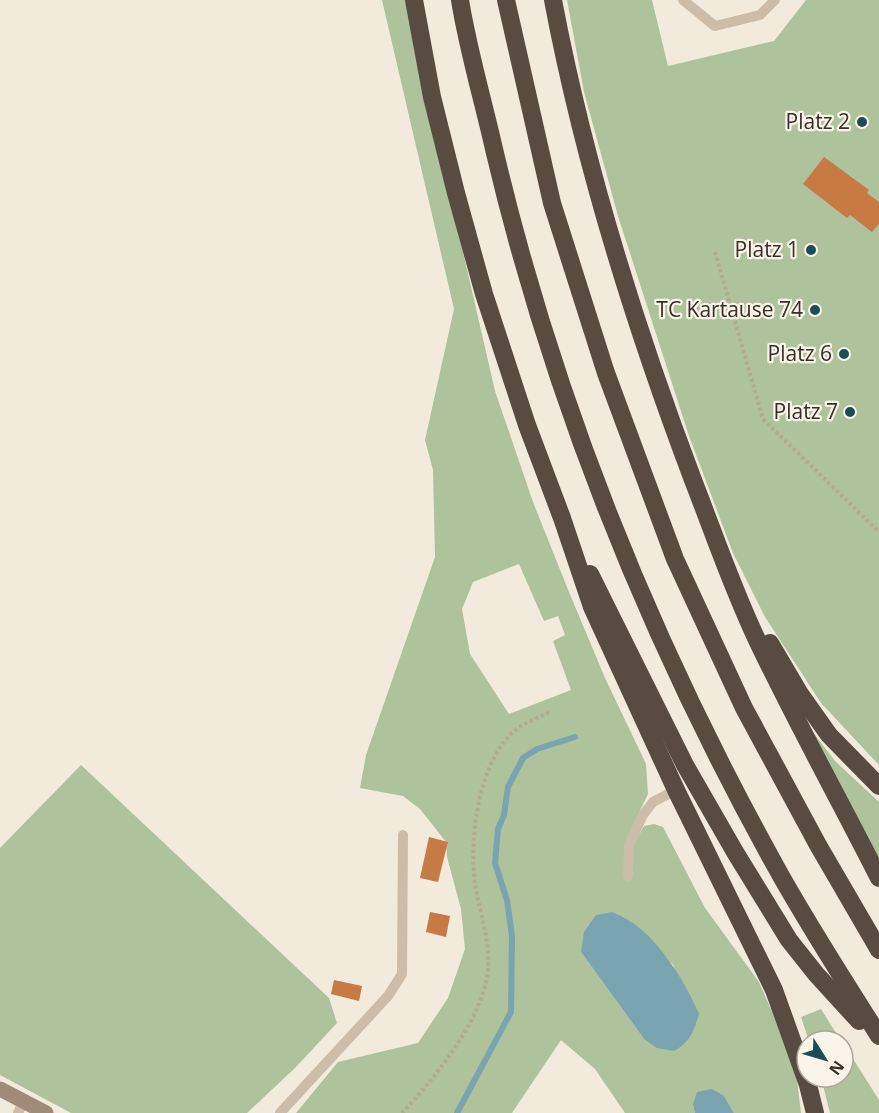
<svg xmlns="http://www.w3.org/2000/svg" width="879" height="1113" font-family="'Open Sans',sans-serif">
  <rect width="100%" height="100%" fill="#f2ebdb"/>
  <g fill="#aec29b" fill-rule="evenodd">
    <path d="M382,0H405L495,391L533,502L569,592L605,678L646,764L648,794L634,823L635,842L644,826L654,824L663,827L705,908L759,982L773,1014L797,1080L801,1113H734L724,1096L693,1105L695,1113H625L595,1069L561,1040L512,1113H296L338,1062L418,1043L448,998L465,949L461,909L447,857L446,842L420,809L403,796L360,788L366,755L435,557L433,470L425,440L454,309ZM519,564L544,621L558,616L565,635L553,641L571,690L509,714L470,654L462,609L473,582ZM613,912C639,922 656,946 674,966L644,1039L581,952Z"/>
    <path d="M567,0H652L668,66L774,41L806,0H879V765L821,703L765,617L733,553L689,436L618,216L584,92Z"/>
    <path d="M812,731L835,761L879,802V865Z"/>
    <path d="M81,765L329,998L337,1023L295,1068L247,1113H71L0,1075V848Z"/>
    <path d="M821,1009L841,1041H809L801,1017Z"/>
    <path d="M843,1043L879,1100V1113H830L821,1077H843Z"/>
  </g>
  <g fill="#7aa4b0">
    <path d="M613,912C652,927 683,977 699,1014C694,1031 690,1042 674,1051L657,1048L644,1039L581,952L584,932L596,915Z"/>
    <path d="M712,1089L724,1096L734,1113H695L693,1105L697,1092Z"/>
  </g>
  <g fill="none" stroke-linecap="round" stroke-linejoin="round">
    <path stroke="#7aa4b0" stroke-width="6" d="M457,1113L511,1012L512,936L507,900L495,863L498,829L504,815L508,787L523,758L537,749L575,737"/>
  </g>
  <g fill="#c87a44">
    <path d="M824,157L869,190L867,193L879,202V224L872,232L850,215L847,218L803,184Z"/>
    <path d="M429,837L448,842L438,882L420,878Z"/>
    <path d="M430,912L450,916L446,937L426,932Z"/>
    <path d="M334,980L362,986L359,1001L331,994Z"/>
  </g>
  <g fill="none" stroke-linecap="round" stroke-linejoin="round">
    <g stroke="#b6a791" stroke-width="4" stroke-dasharray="3 3" stroke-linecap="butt">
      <path d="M715,252L763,419L879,532"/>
      <path d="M402,1113C435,1078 483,1019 488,970C490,942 481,916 476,890C468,843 477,759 518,728C527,722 540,717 550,712"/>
    </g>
    <g stroke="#cbbda7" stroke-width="10">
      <path d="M683,0L715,26L760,15L775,0"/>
      <path d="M628,876L629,844L643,815L653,802L676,790"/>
      <path d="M18,1113L24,1101"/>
      <path d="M280,1113L388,996L402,974L403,835"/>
    </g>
    <path stroke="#9e8c78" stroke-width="15" d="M0,1089L46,1113"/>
    <g stroke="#584b3f" stroke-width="18">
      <path d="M414,0L432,97L456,193L484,294L527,425L562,518L592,607L676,790L774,990L808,1085L815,1113"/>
      <path d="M460,0C468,50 483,100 494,149C553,400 651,642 776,867C808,925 844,980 879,1036"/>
      <path d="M506,0L552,203L606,373L675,559L744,708L818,845L879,950"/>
      <path d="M553,0C584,164 634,324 693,480C714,534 733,590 758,642C796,722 839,799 879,878"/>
      <path d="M590,574L685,765L735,852L789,940L816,974L859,1021"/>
      <path d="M770,643L800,694L829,735L879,786"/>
    </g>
  </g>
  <g fill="#1c4b59" stroke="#faf5e8" stroke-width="2">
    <circle cx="862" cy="122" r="6"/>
    <circle cx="811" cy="250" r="6"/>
    <circle cx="815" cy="310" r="6"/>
    <circle cx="844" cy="354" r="6"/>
    <circle cx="850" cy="412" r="6"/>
  </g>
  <g text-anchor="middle" stroke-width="4.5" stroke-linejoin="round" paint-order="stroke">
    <g font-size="21" fill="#372f28" stroke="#faf5e8" text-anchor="end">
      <text x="850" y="129">Platz 2</text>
      <text x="799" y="257">Platz 1</text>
      <text x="803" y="317">TC Kartause 74</text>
      <text x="832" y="361">Platz 6</text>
      <text x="838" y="419">Platz 7</text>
    </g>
  </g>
  <g transform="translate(825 1059) rotate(127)"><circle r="28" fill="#faf5e8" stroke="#aca69b" stroke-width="1.5"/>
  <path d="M0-4.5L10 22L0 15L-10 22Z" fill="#1c4b59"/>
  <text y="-9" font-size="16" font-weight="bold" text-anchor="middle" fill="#372f28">N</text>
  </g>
</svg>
